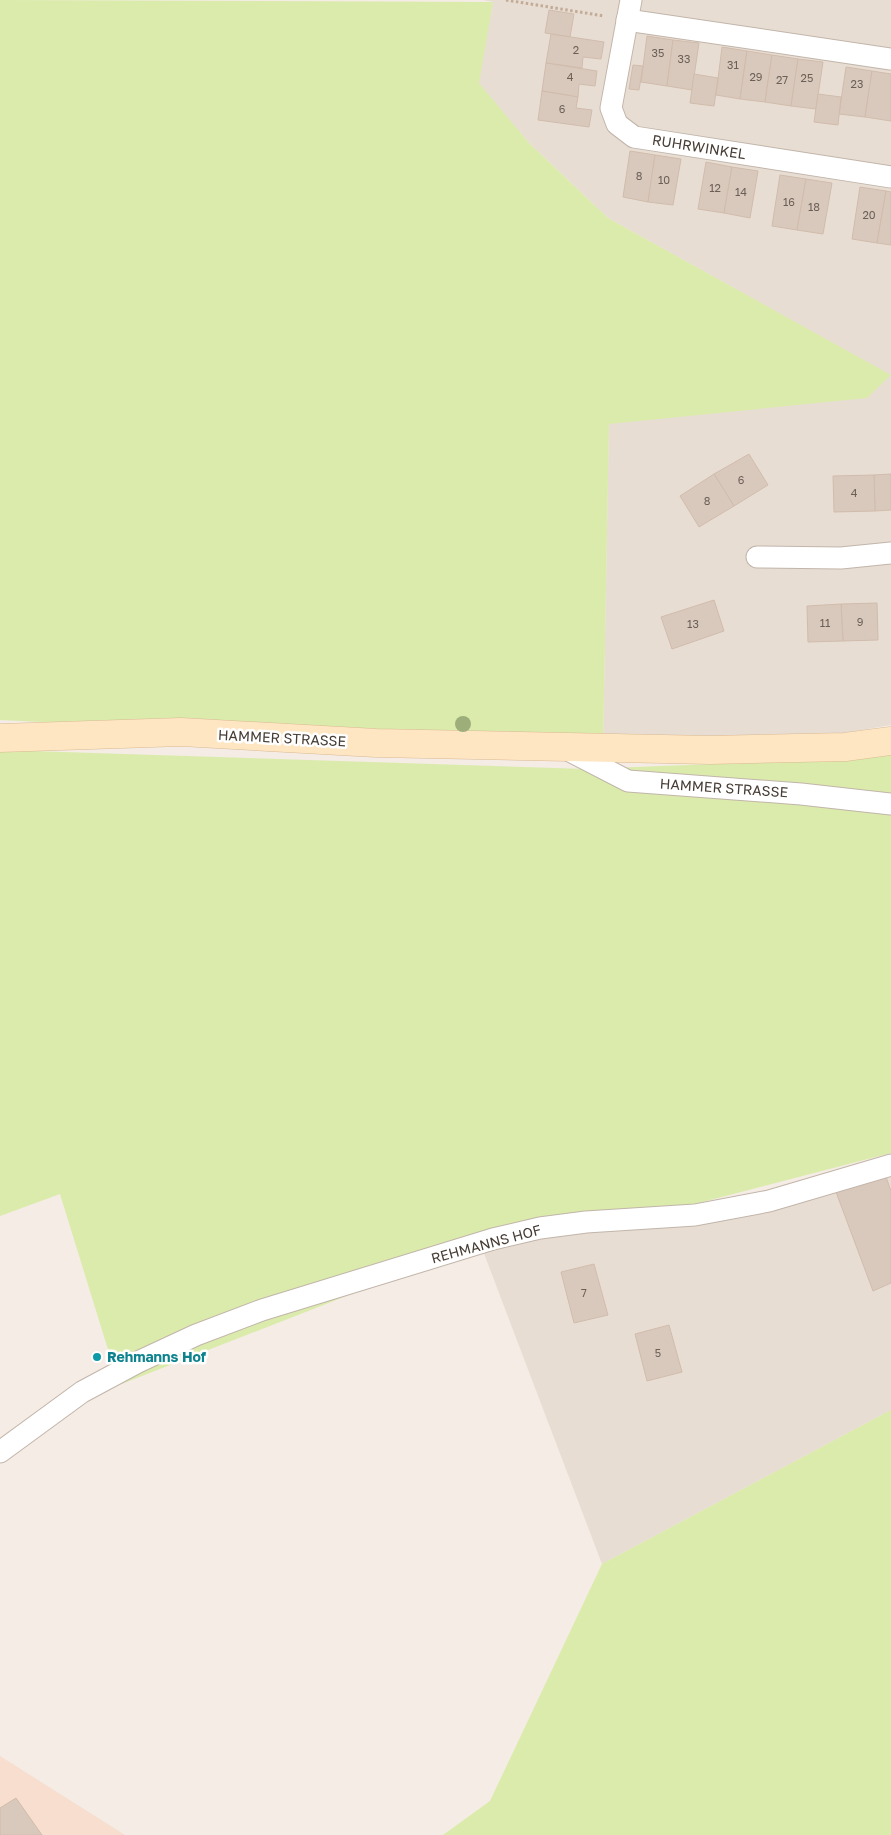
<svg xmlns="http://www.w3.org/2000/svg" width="891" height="1835" font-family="'Golos Text',sans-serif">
  <rect width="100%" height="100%" fill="#f4ece5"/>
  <g fill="#e8ddd3">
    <path d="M483,0H891V725L838,734L603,748L609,420L890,375L608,218L529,143L478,83L493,2Z"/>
    <path d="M891,1170V1410L602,1564L480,1243Z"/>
  </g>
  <path fill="#f7dece" d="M0,1756L125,1835H0Z"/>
  <g fill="#daebab">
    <path d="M0,0L493,2L479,83L529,143L608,218L891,375L867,398L609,424L603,748L0,720Z"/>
    <path d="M0,750L585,769L844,759L891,751V1153L687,1206L479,1244L119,1385L60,1194L0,1216Z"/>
    <path d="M891,1410V1835H443L490,1801L602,1564Z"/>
  </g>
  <g fill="#d9c9bd" stroke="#d1bcac">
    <path d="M549,10L574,14L570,37L545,33Z"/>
    <path d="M551,34L604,42L601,59L583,57L582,68L546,63Z"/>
    <path d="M647,36L673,40L667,86L641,82Z"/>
    <path d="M673,40L699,43L692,90L667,86Z"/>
    <path d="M722,47L747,51L740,99L716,95Z"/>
    <path d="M747,51L772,55L765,102L740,99Z"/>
    <path d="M772,55L798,59L791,106L765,102Z"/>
    <path d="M798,59L823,62L816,109L791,106Z"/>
    <path d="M546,63L597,71L595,86L579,84L578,97L542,91Z"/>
    <path d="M633,65L643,66L639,90L629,89Z"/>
    <path d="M846,67L872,71L865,117L839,114Z"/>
    <path d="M872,71L891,74V121L865,117Z"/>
    <path d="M694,74L718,78L714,106L690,103Z"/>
    <path d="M542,91L578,97L576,108L592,110L589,127L538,120Z"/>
    <path d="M818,94L841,97L838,125L814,122Z"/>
    <path d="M630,151L655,155L648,202L623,197Z"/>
    <path d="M655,155L681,159L673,205L648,202Z"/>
    <path d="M706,162L732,167L724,213L698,209Z"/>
    <path d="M732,167L758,171L750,218L724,213Z"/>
    <path d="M780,175L806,179L797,230L772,226Z"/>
    <path d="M806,179L832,183L823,234L797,230Z"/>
    <path d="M860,187L886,191L877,243L852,239Z"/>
    <path d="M886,191L891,192V245L877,243Z"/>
    <path d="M749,454L768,485L734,506L714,474Z"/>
    <path d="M714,474L734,506L699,527L680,496Z"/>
    <path d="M891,474V510L875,511L874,475Z"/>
    <path d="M874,475L875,511L834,512L833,476Z"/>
    <path d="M714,600L724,631L672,649L661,617Z"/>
    <path d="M877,603L878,640L843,641L841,604Z"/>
    <path d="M841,604L843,641L808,642L807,606Z"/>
    <path d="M885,1174L891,1191V1283L873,1291L836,1192Z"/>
    <path d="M594,1264L608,1315L574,1323L561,1272Z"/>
    <path d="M669,1325L682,1372L647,1381L635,1334Z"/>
    <path d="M16,1798L42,1835H0V1808Z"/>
  </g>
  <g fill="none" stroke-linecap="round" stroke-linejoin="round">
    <defs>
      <g id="street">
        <path d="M631,0L611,108L617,124L634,137L891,177"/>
        <path d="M627,20L891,59"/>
        <path d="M757,557L841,558L891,553"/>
        <path d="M564,748L628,781L801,794L891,804"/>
        <path d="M0,1452L82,1392L138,1362L196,1335L262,1310L493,1239L540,1228L586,1222L695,1215L769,1201L891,1165"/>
      </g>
      <path id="secondary" d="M0,738L181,732L376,743L710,750L845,747L891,741"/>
    </defs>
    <use href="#street" stroke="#c2b5aa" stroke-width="23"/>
    <use href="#secondary" stroke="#daba94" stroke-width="29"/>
    <path stroke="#c2ab97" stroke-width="3" stroke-dasharray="2.5 2.5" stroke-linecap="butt" d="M506,0L604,16"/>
    <use href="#street" stroke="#fff" stroke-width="21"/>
    <use href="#secondary" stroke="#ffe6c3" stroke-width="28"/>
  </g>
  <circle fill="#9dae7b" cx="463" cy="724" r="8"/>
  <circle fill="#0f9aa8" stroke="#fff" stroke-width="2" cx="97" cy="1357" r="5"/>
  <g text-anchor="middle" stroke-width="5" stroke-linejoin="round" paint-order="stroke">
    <g font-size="11" fill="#6b5f56">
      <text x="576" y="54">2</text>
      <text x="658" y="57">35</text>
      <text x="684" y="63">33</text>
      <text x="733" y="69">31</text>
      <text x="570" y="81">4</text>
      <text x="756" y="81">29</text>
      <text x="807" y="82">25</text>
      <text x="782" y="84">27</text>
      <text x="857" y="88">23</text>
      <text x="562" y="113">6</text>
      <text x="639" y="180">8</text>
      <text x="664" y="184">10</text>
      <text x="715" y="192">12</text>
      <text x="741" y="196">14</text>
      <text x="789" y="206">16</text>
      <text x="814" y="211">18</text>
      <text x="869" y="219">20</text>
      <text x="741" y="484">6</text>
      <text x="854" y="497">4</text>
      <text x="707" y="505">8</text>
      <text x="860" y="626">9</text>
      <text x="825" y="627">11</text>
      <text x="693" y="628">13</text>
      <text x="584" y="1297">7</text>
      <text x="658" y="1357">5</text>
    </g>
    <g font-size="14" fill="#463c34" stroke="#fff">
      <text transform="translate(699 147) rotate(9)" y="5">RUHRWINKEL</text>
      <text transform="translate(282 738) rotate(3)" y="5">HAMMER STRASSE</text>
      <text transform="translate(724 788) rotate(4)" y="5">HAMMER STRASSE</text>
      <text transform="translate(486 1244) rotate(-15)" y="5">REHMANNS HOF</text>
    </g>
    <g font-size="14" font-weight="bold" fill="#0d838f" stroke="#fff" text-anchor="start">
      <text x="107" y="1362">Rehmanns Hof</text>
    </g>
  </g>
</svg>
